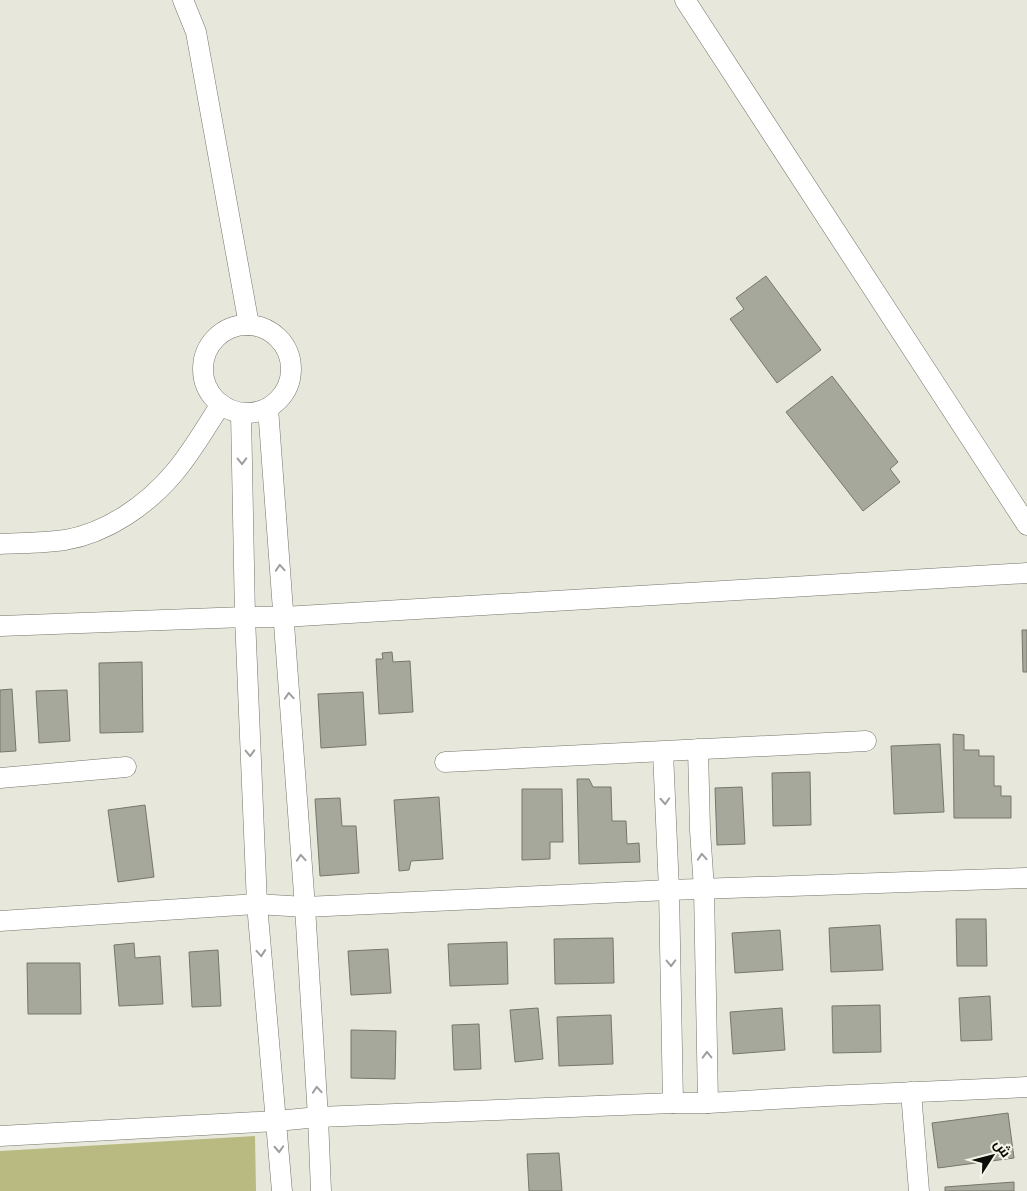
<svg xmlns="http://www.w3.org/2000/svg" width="1027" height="1191" font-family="Roboto,Cairo,sans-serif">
  <rect width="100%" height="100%" fill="#e7e8db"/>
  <path fill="#b8ba81" d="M255,1136L256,1191H0V1151Z"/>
  <g fill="#a7a89c" stroke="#76776c">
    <path d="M766,276L821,350L777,383L730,319L744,309L736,298Z"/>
    <path d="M832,376L898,462L890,469L900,482L863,511L786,412Z"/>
    <path d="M1022,630H1027V672H1023Z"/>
    <path d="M392,652L393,662L410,661L413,712L379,714L376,659H383L382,653Z"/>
    <path d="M142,662L143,732L100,733L99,663Z"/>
    <path d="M12,689L16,751L0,752V690Z"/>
    <path d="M67,690L70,741L39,743L36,691Z"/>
    <path d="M363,692L366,745L321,748L318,694Z"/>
    <path d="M953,734L964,735V750H979V756H994V786H1001V796H1011V818H954Z"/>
    <path d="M940,744L944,812L894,814L891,746Z"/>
    <path d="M810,772L811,825L773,826L772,773Z"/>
    <path d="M577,779H589L593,787H611L612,821H626L627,844L639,843L640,862L579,864Z"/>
    <path d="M742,787L745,844L717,845L715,788Z"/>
    <path d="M522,789H562L563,842H550V859L522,860Z"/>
    <path d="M439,797L443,859L411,861L409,870L399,871L394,800Z"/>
    <path d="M340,798L342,826H356L359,873L320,876L315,799Z"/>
    <path d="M145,805L154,877L118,882L108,810Z"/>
    <path d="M956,919H986L987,966H957Z"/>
    <path d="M880,925L883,970L831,972L829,928Z"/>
    <path d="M780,930L783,970L735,973L732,933Z"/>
    <path d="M613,938L614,983L555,984L554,939Z"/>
    <path d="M507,942L508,984L450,986L448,944Z"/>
    <path d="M134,943L135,958L160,956L163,1004L119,1006L114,945Z"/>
    <path d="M388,949L391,993L351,995L348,951Z"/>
    <path d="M218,950L221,1006L192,1007L189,952Z"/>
    <path d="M27,963H80L81,1014H28Z"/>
    <path d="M990,996L992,1040L961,1041L959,998Z"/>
    <path d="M880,1005L881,1052L833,1053L832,1006Z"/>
    <path d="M538,1008L543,1059L515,1062L510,1010Z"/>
    <path d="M782,1008L785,1050L733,1054L730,1012Z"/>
    <path d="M611,1015L613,1064L559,1066L557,1017Z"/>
    <path d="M479,1024L481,1069L454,1070L452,1025Z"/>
    <path d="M351,1030L396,1031L395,1079L351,1078Z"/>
    <path d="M1008,1113L1014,1158L938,1168L932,1123Z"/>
    <path d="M559,1153L562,1191H529L527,1154Z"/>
    <path d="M1014,1182V1191H945V1187Z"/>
  </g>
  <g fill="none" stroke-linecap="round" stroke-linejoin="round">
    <defs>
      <g id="minor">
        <path d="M183,0L196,32L249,325"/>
        <path d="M685,0L1027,525"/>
        <circle cx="247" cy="369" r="44"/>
        <path d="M268,408L305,907L318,1117L321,1191"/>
        <path d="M241,413L245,617L257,904L282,1191"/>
        <path d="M0,544C21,543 44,543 65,540C107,533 147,505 174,473C192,452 206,427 221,404"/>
        <path d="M0,626L245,617H283L1027,573"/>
        <path d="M698,749L700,830L704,889L708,1103"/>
        <path d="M663,752L669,890L673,1103"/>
        <path d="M445,762L866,741"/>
        <path d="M0,778L126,767"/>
        <path d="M0,921L257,904L305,907L669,890L1027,878"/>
        <path d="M911,1092L919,1191"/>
        <path d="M0,1136L277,1121L318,1117L673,1103H708L828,1096L1027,1087"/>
      </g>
    </defs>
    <use href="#minor" stroke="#737469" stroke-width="21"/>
    <use href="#minor" stroke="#fff" stroke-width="20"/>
  </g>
  <defs><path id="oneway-chevron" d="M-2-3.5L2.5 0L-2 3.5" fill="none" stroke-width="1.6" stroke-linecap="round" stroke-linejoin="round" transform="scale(1.25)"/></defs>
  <g stroke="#9e9e9c">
    <use href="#oneway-chevron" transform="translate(242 461) rotate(89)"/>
    <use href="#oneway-chevron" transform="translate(280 568) rotate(-94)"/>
    <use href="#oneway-chevron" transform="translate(289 696) rotate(-94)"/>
    <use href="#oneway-chevron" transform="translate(250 753) rotate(88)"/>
    <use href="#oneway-chevron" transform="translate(665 801) rotate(87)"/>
    <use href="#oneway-chevron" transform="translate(702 857) rotate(-94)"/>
    <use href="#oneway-chevron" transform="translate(301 858) rotate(-94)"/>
    <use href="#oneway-chevron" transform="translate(261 953) rotate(85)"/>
    <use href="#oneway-chevron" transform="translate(671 963) rotate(89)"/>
    <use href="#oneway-chevron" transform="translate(707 1055) rotate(-91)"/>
    <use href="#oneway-chevron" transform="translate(317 1090) rotate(-94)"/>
    <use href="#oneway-chevron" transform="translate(279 1149) rotate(87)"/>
  </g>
  <g transform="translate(992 1156) rotate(54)" stroke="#f4f5e8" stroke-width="4" paint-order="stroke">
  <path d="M0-4L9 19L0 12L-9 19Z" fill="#0c0c08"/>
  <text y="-8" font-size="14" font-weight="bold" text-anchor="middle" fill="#0c0c08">ش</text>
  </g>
</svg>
